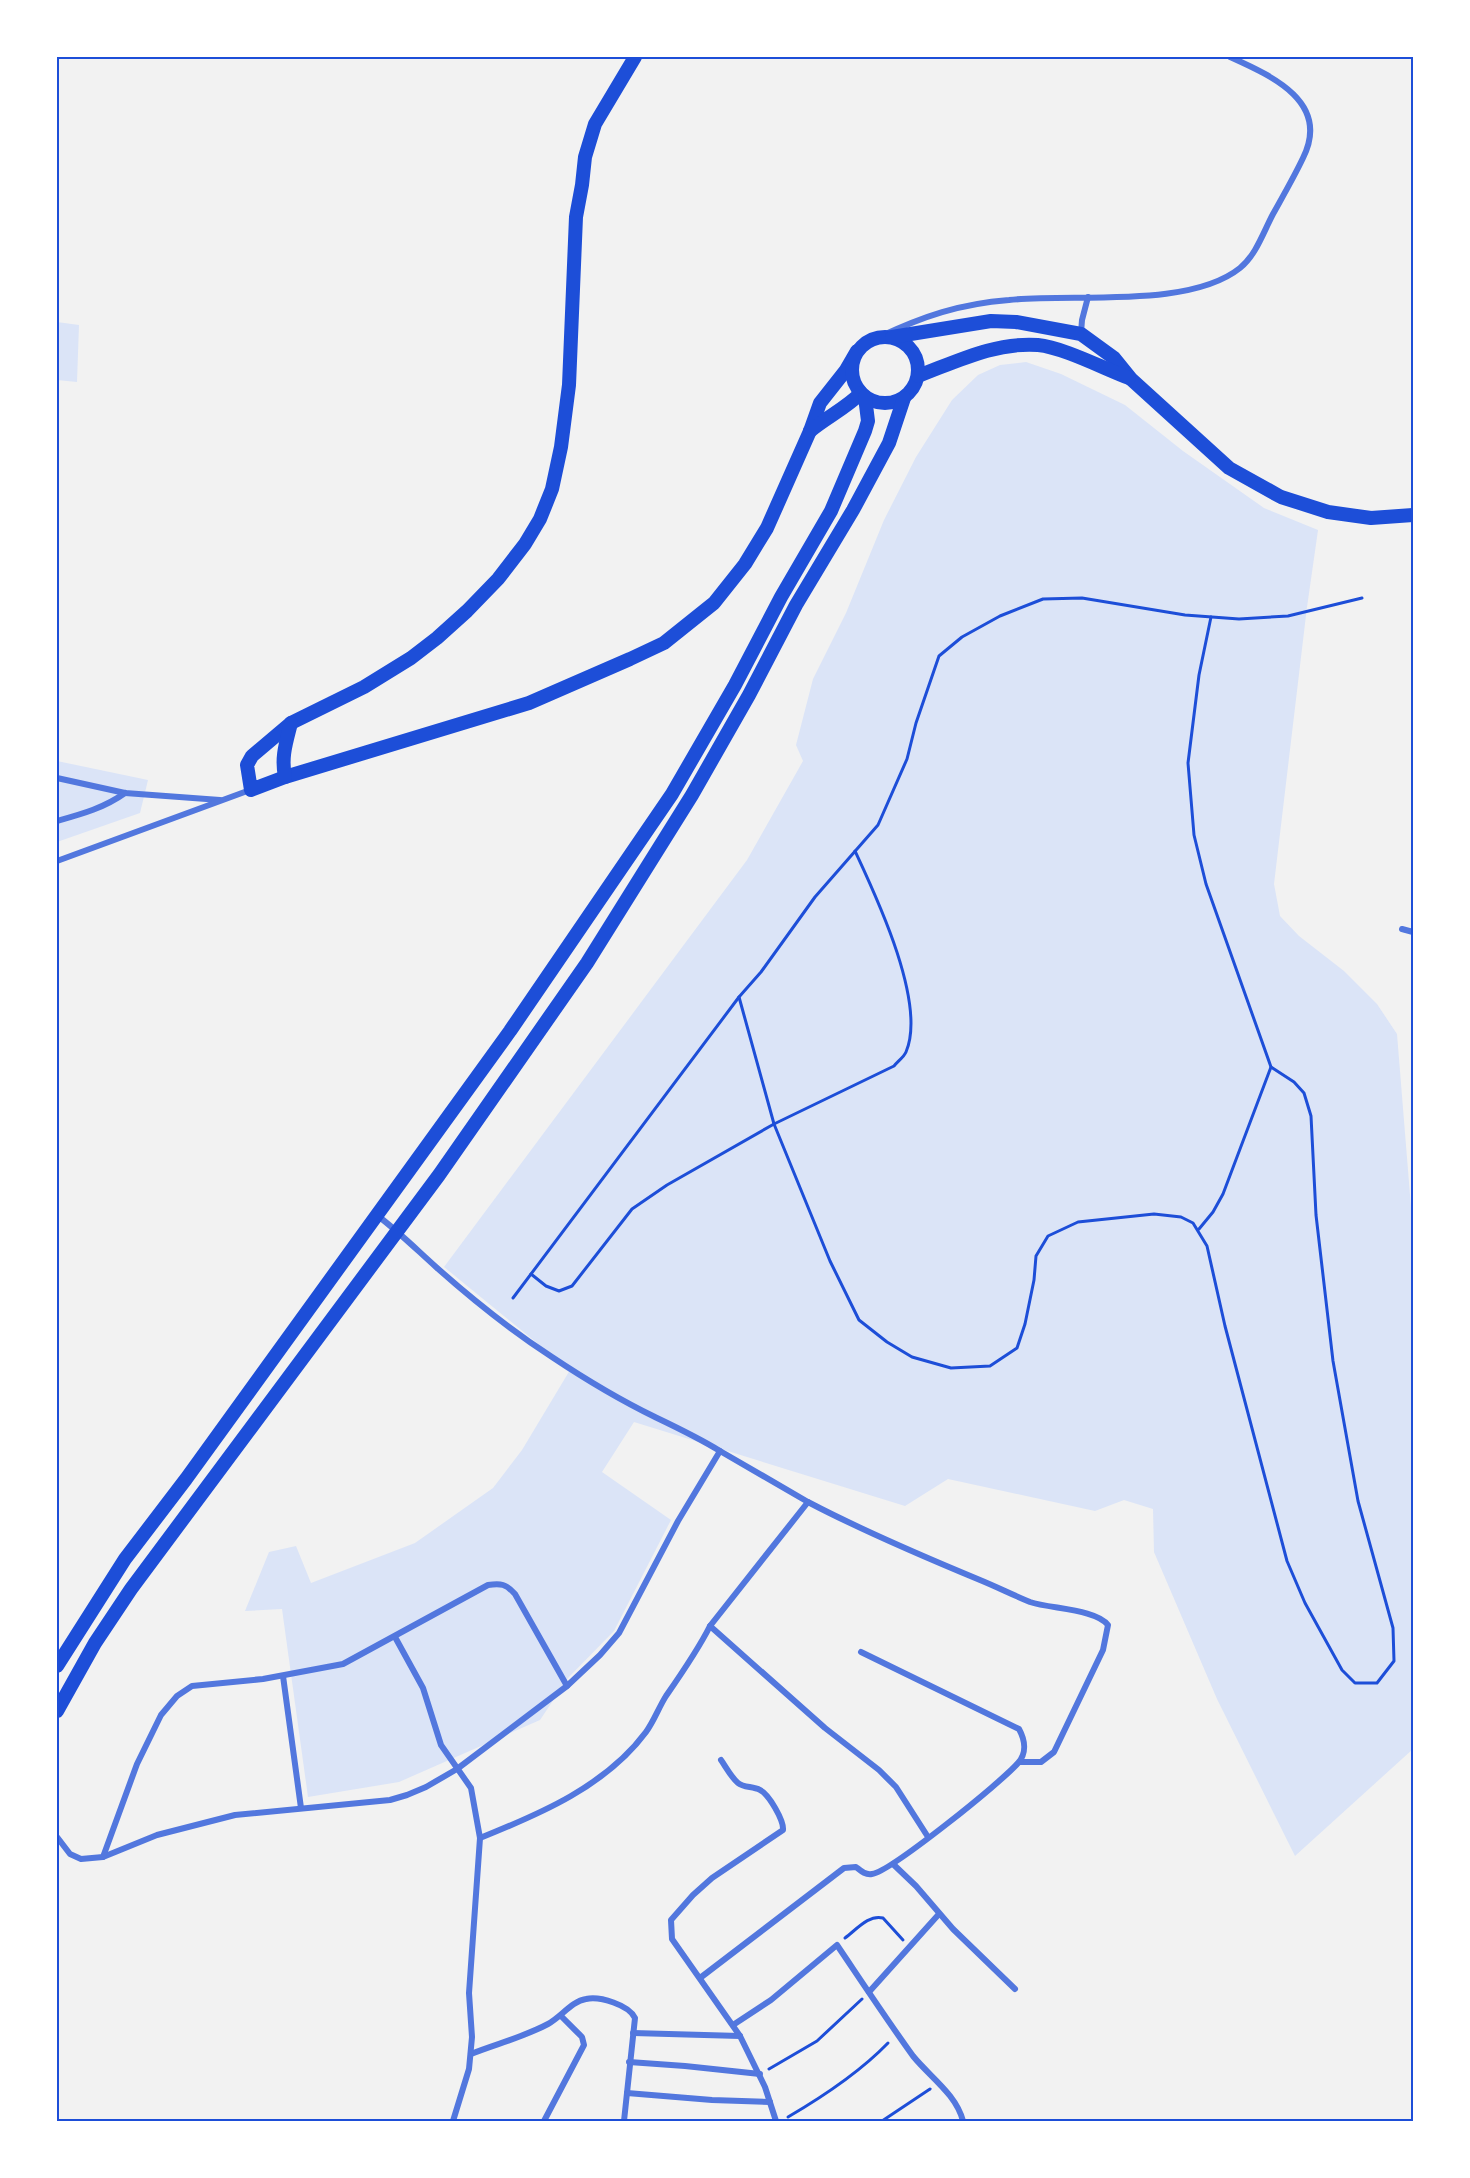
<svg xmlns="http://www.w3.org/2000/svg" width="1470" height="2178" font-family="Inter,sans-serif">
  <rect width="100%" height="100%" fill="#f2f2f2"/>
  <g fill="#dbe4f7">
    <path d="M57,322L79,325L77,382L57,380Z"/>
    <path d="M1026,362L1061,374L1125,405L1183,451L1264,508L1318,530L1307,607L1274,884L1280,916L1299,936L1344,971L1377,1004L1397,1034L1413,1232V1749L1295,1856L1217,1699L1154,1552L1153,1509L1124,1500L1095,1511L948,1479L905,1506L634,1422L602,1472L671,1520L614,1631L568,1678L540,1720L399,1782L308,1797L282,1609L245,1611L269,1552L296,1546L311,1583L415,1543L493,1488L522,1450L570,1370L444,1267L747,860L803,761L796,745L813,679L846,613L884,520L916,457L952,400L978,375L1000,365Z"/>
    <path d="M57,761L148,780L140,813L57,842Z"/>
  </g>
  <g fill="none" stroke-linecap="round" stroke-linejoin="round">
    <g stroke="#1d4ed8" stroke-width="3">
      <path d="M739,997L774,1124L830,1261L859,1320L887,1342L912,1357L951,1368L990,1366L1017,1348L1025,1324L1034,1280L1036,1256L1048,1236L1078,1222L1154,1214L1181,1217L1193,1223L1207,1246L1225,1326L1287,1561L1305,1603L1342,1670L1355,1683H1377L1394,1661L1393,1628L1358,1501L1333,1361L1316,1215L1311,1116L1304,1093L1294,1082L1271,1067L1206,884L1194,835L1188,763L1199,675L1211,617"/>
      <path d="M1199,1229L1213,1212L1223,1194L1271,1067"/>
      <path d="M531,1274L546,1286L559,1291L572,1286L632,1209L667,1185L774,1124L894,1066C898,1061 904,1057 906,1052C927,1003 876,896 855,851"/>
      <path d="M513,1298L739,997L761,972L815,897L878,825L907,759L916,723L939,656L962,637L1000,616L1043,599L1082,598L1185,615L1239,619L1288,616L1362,598"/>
      <path d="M845,1938C856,1930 869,1914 883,1918L903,1940"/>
      <path d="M769,2069L817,2041L862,1999"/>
      <path d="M788,2117C824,2096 859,2073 888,2043"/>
      <path d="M882,2121L930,2089"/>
    </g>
    <g stroke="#5277de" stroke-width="6">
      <path d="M1081,333L1082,320L1088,297"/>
      <path d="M879,337C924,316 959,304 1009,300C1073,293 1189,309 1240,268C1256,255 1263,233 1273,214C1283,196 1294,177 1303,158C1331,102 1272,76 1230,57"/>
      <path d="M57,778L125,793L220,800"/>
      <path d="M57,821C82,814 104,808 125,793"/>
      <path d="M57,861L250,790"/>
      <path d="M1402,929L1413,932"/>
      <path d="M720,1451L808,1502"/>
      <path d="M710,1626L825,1728L879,1770L896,1787L928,1837"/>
      <path d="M395,1637L423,1688L441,1745L471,1788L480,1838C540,1814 606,1786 646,1732C654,1721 659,1707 666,1696C682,1673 698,1650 710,1626L808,1502C863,1531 922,1556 980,1580C997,1587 1013,1595 1030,1602C1051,1609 1096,1609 1108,1625L1103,1650L1054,1752L1041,1762H1020"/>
      <path d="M283,1676L301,1808"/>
      <path d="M721,1760C726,1767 731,1777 738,1783C744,1788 753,1786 760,1790C769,1794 784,1821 783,1830L712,1878L693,1895L671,1920L672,1939L740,2036L765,2087L776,2121"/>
      <path d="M57,1837L70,1854L81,1859L103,1857L157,1835L235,1815L390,1800L407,1795L426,1787L457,1769L567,1686L600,1655L619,1633L678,1521L720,1451C699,1438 678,1428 655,1417C620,1400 585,1379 552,1357C512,1331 473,1300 436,1267C417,1250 399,1232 378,1216"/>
      <path d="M103,1857L137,1764L161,1715L177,1696L192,1686L263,1679L343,1664L488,1585C501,1583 506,1584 515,1594L567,1686"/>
      <path d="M893,1864L916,1886L953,1929L1015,1989"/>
      <path d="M700,1978L844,1868L856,1867C861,1871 865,1875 872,1874C890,1872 1003,1781 1018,1763C1027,1753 1025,1740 1019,1729L861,1652"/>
      <path d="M869,1992L939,1914"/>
      <path d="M733,2025L771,2000L837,1945C862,1982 887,2020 913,2056C930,2077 956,2094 963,2121"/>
      <path d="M633,2033L740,2036"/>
      <path d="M471,2054C496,2044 524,2037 548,2024C561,2017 572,2001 586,1999C600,1996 629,2005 635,2018L624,2121"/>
      <path d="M629,2062L685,2066L760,2074"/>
      <path d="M627,2093L712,2100L770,2102"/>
      <path d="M453,2121L469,2069L472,2037L469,1993L480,1838"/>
      <path d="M544,2121L584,2045L582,2037L561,2016"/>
    </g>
    <g stroke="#1d4ed8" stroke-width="14">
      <path d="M635,57L595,124L585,157L582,185L576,217L569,385L561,447L552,489L540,519L525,544L498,579L467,611L437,638L411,658L364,687L291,723L252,756L247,765L251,790L285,777L529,703L630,659L664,643L714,603L745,564L767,528L810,431L820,403L846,370L857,351"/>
      <circle cx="885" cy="370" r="33"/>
      <path d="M892,337L991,321L1016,322L1081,334L1114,358L1131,379L1229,468L1281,497L1328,512L1371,518L1413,515"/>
      <path d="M918,376C958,361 995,342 1038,345C1062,347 1105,369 1129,378"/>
      <path d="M810,431C827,417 846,408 861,393"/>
      <path d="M285,777C281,757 286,743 291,723"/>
      <path d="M57,1666L125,1559L186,1479L510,1031L672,794L735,685L781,597L831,511L865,431L868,421L865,397"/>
      <path d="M57,1711L95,1643L131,1589L439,1175L587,963L692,795L749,695L796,605L853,510L889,443L904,398"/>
    </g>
  </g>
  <rect width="1470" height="2178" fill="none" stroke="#ffffff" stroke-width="117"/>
  <rect x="58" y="58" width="1354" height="2062" fill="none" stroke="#1d4ed8" stroke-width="2"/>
</svg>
